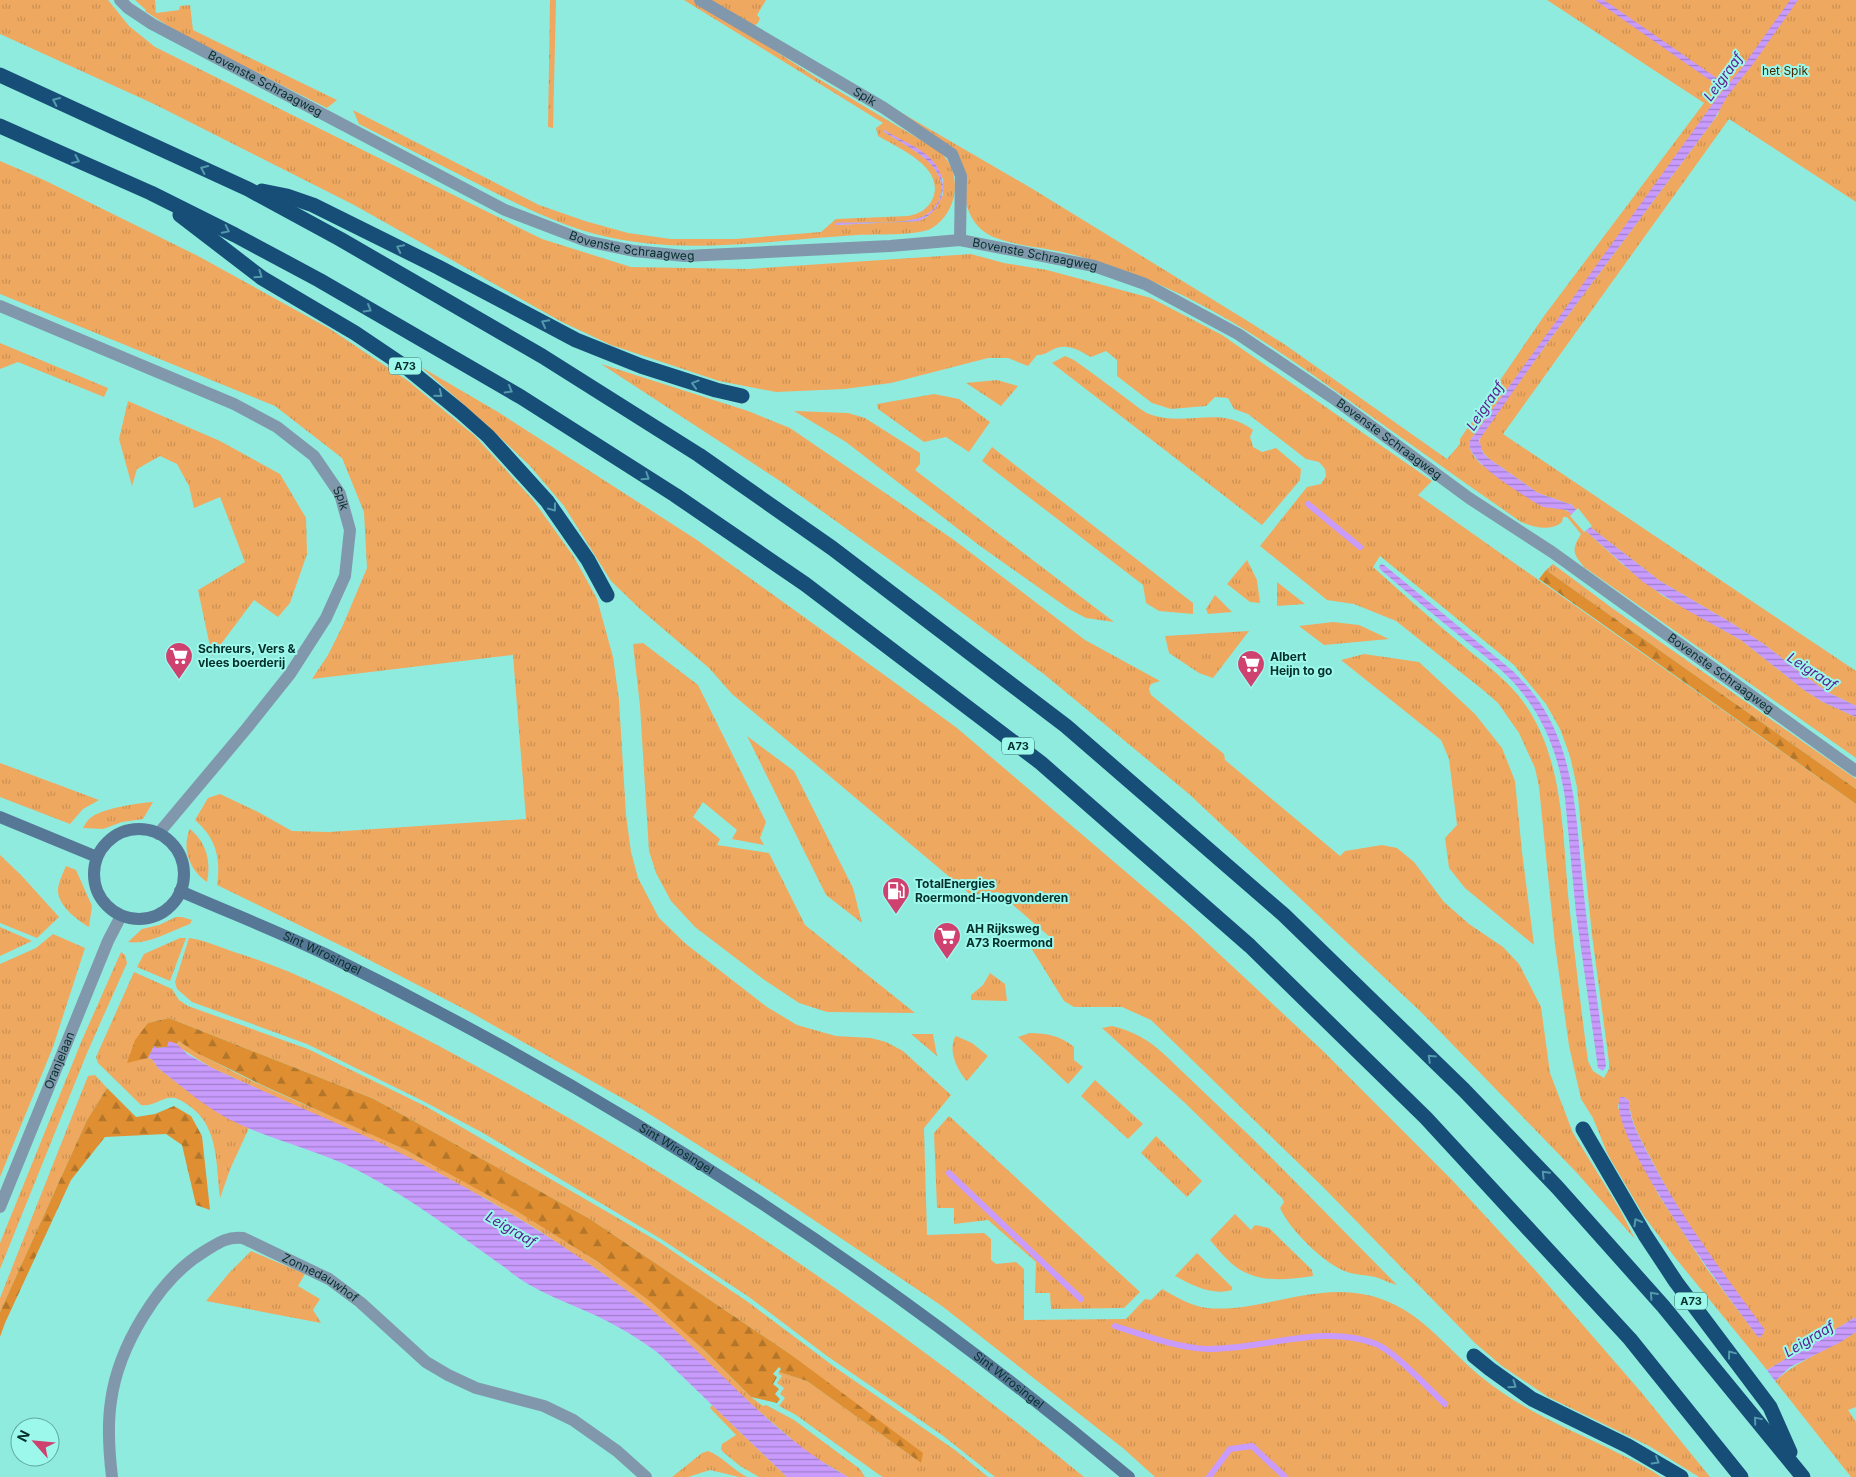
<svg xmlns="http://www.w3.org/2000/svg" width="1856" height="1477" font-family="Inter,sans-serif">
  <defs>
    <pattern id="grass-tufts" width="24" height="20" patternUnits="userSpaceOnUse" patternTransform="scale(1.25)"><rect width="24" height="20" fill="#efa85f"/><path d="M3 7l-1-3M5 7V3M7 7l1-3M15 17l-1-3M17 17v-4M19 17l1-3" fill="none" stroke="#cb9153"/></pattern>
    <pattern id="forest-firs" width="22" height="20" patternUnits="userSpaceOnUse" patternTransform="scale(1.25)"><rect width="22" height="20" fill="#df8f31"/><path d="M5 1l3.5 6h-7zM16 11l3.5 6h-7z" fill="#b3752a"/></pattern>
    <pattern id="water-rules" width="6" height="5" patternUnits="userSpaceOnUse" patternTransform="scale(1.25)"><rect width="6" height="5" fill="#c99bfc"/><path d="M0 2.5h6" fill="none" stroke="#a17fcc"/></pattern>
  </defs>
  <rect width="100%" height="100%" fill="#90ebdf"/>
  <g fill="url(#grass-tufts)" fill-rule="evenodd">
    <path d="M0,0H108L129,26L155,47L542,239L631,267L748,269L971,254L1004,263L1047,270L1151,298L1222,335L1432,481L1418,495L1856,804V1317L1767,1370L1673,1255L1644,1216L1608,1155L1593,1118L1581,1099L1569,1046L1555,945L1539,787L1535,768L1519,733L1498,703L1483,690L1396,621L1354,604L1327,600L1260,546L1307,487L1321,484L1326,476L1325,469L1319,462L1306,459L1248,414L1234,409L1228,398L1215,397L1206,406L1171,409L1152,403L1117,376V360L1106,351L1091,357C1079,350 1066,342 1052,350C1046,353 1044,355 1037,355L1028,366L1008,358H988L891,383L844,389L776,392L719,381L611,345L562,322L354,205L154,104L0,34ZM1380,556L1514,665L1546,704L1560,729L1570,756L1577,787L1592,935L1609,1062V1069L1604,1078L1593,1071L1588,1061C1581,1009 1575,956 1569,904C1562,834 1565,751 1517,694C1501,675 1480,660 1461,644C1431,619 1402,593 1373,567ZM1620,1097H1624L1629,1101C1630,1122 1642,1142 1652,1161C1683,1221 1722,1278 1758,1337L1707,1269L1658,1194L1626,1130L1618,1107Z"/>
    <path d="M135,0H155L156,13L179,10L180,6L190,5L193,30L337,100L327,108L184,36L145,11L146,10Z"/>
    <path d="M550,0H556L553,128L548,127Z"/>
    <path d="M684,0H695L702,4L817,78L939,151C943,155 948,160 950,165C961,187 953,215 932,228C920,236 874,234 857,235C771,240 682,257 595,234C552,222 513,202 474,182C436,163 397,143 359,124L353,110L539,205L585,221L628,233L671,239H735L821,232L836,219L908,216C919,214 928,209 933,198C945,167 898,148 878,136L876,128L883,123ZM884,130L929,158L943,179V195L927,217L919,221L835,225L836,223C859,222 895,224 916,219C926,217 935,209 939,200C953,166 906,146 884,132Z"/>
    <path d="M709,0H766L757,15L760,18L758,23L753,27Z"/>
    <path d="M1547,0H1856V202L1729,119L1503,434L1856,671V706L1829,693L1803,675L1765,645L1733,624L1660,581L1590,527L1572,505L1538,493L1488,458C1481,451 1477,443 1482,434L1545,346L1713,121L1719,113L1712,108L1469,442C1469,451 1476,460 1482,465L1552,508L1563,509L1571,513L1585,530L1622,564L1663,596L1741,640L1804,690L1823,702L1856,717V758L1584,567C1573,553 1571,551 1581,534L1567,517H1563L1562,522C1550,532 1534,527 1521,522C1465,483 1410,444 1354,404C1290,358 1225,312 1151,281C1123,269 1092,259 1062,252C1041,247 1019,246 999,239C963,228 964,192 959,161L883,102L1031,188L1246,320L1284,344L1447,459L1460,444V439L1544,316L1704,103Z"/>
    <path d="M0,161L44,180L198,256L330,329L408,381L475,436L533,500L574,557L597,599L613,657L619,700L626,815L631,852L638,878L659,918L686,944L767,1007L797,1025L836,1036L871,1038L886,1042L903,1051L951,1095L924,1128L927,1235L984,1233L991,1239V1260L996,1264L1016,1262L1024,1269V1320L1126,1319L1145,1299L1151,1300L1162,1289C1176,1297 1191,1306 1207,1308C1262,1313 1314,1281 1372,1296C1420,1309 1444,1346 1480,1376C1517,1407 1564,1427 1608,1448C1625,1457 1645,1465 1661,1477H1155L1124,1449L942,1306L766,1188L643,1110L470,1012L350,950L217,885C221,858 216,838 195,820L208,798L220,794L258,812L292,831L329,832L526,819L513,655L312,679L328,655L343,625L367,568L364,512L342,458L275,406L0,294Z"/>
    <path d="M0,343L108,388L104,397L18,362L0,369Z"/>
    <path d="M1065,356L1074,360C1092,373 1110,386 1127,399C1134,404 1142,411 1149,414C1185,428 1220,404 1253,430L1250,437L1253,447L1262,452L1276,448L1301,469L1300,480L1262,525L1052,363Z"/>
    <path d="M601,364L748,411L790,428L954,540L1085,640L1160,681L1151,684L1149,689L1151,695L1224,754L1225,760L1340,856L1345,851L1382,845L1397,848L1414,862L1444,902L1469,924L1503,947L1519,964L1541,1007L1550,1073L1573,1133L1619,1208L1635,1239L1577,1173L1421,1012L1189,794L1045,675L929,588L780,481Z"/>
    <path d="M421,367L498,412L697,540L894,682L957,728L1187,924L1322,1050L1453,1181L1536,1271L1641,1392L1710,1477H1699L1649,1446L1548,1397L1502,1366L1475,1343L1324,1188L1151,1020L1122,1007H1074L1064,1001L1028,943L1051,938L998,892L971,895L732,694L709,668L640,609L611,581L564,506L530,466L487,425Z"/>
    <path d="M997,380L1018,386L1001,406L966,383Z"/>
    <path d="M934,394L959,399L990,422L969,452L946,437L924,442L878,409L877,404Z"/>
    <path d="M128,401L220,441L280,474L306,518L307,554L290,603L278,617L254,600L212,656L198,590L245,562L220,497L194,508L189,486L177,464L160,456L137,469L132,486L119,439Z"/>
    <path d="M794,411L848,413L865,418L920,453V464L915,470L1114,622L1086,618L1069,609L980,546L846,442Z"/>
    <path d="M992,447L1193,603V614L1159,611L1146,603L1143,585L982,461Z"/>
    <path d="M1247,560L1257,580L1260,603L1250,602L1227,584Z"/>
    <path d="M1553,564L1612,608L1856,779V789L1546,570Z"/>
    <path d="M1277,582L1305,604L1277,606Z"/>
    <path d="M1215,595L1232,612L1208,614L1206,609Z"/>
    <path d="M1333,622L1359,625L1389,639L1324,645L1299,626Z"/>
    <path d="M1249,631L1213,678L1199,673L1169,653L1165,636Z"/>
    <path d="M643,643L698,685L766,822L760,838L764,845L732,839L737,830L703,802L693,817L720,839L717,845L769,853L805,925L915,1013L827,1012L799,1003L763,979L695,927L671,901L656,873L649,851L640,706L633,644Z"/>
    <path d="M1364,654L1419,662L1475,714L1502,748L1515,781L1522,852L1534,945L1465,888L1449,868L1445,838L1457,825L1449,759L1441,740L1341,660Z"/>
    <path d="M747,736L794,771L853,888L862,923L826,895Z"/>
    <path d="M0,763L99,800L83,809L70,824L0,797Z"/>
    <path d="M153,802L143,819L122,822L103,829L83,828C86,823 88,819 93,816C106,808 138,803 153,802Z"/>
    <path d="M190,829C207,843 211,862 207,882C190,871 181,848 190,829Z"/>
    <path d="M0,855L21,875L59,917L37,938L0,923Z"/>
    <path d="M66,866L76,870L92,906L89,927C76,919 57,905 58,889C59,881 63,873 66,866Z"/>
    <path d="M176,917H182L192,920L190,924C171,931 148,945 128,942L142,929L159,925Z"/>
    <path d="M0,927L32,941L0,956Z"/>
    <path d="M53,934L85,948L53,1047L0,1177V964L36,948Z"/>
    <path d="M180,938H186L170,981L137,967L144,954Z"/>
    <path d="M189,938C204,940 220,947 234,952C297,971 354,1002 412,1032C652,1156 876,1306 1084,1477H995L942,1435L827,1356L749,1297L661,1239L483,1133L425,1102L307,1044L192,1002L177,989L175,982Z"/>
    <path d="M121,952L125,955L127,963L87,1053L0,1269V1243L82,1040Z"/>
    <path d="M134,972L172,989L179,1000L188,1006L308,1049L427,1107L659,1242L748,1302L836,1368L955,1450L988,1477H883L878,1474L796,1415L779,1406L785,1398L780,1394L784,1388L777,1383L782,1376L778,1373L779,1372L807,1381L921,1463L790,1354L590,1219L374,1099L169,1018L148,1023V1058L152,1059L158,1068C187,1090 215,1114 249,1128L231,1167L220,1198C216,1166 219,1129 192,1108C187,1104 181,1100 175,1098C161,1096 156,1107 141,1105L98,1063L96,1057Z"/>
    <path d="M990,973L1005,984L1007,1001L971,1000V995L983,985Z"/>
    <path d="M1112,1026C1133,1031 1149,1040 1165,1055L1253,1139L1397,1285C1389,1283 1382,1279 1375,1277C1366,1275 1356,1275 1347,1272C1324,1264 1290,1230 1280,1208L1284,1202L1282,1198L1185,1103L1102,1028Z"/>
    <path d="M1030,1033C1047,1033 1061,1036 1074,1047V1060L1083,1067L1068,1084L1018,1037Z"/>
    <path d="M911,1034H933L937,1056Z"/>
    <path d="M956,1036L972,1043L988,1056L967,1081C957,1071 947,1048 956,1036Z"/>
    <path d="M179,1041C249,1086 331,1113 406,1150C459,1176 511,1206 560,1238C592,1258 624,1278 653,1303C687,1332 719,1365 751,1397L763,1406L766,1405L794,1420L860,1469L865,1477H848L809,1454L754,1407L642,1302L605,1275L538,1230L486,1199L409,1158L212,1068L177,1046Z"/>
    <path d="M95,1075L107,1088L87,1120L0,1312V1298L88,1076Z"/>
    <path d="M1095,1080L1143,1124L1128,1139L1081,1096Z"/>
    <path d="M949,1116L1140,1292L1124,1308L1051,1309L1050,1293H1035L1036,1262L988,1220L954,1224V1208H937L934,1133Z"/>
    <path d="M1156,1136L1202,1181L1187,1197L1141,1153Z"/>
    <path d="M1235,1214L1251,1230L1255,1225L1269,1228L1312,1270L1313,1276C1284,1280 1255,1284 1231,1263C1223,1256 1217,1248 1210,1240Z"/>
    <path d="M251,1251L305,1274L298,1286L320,1299L313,1310L321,1323L206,1301L229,1273Z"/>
    <path d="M1197,1253L1232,1287V1290C1212,1296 1192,1285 1175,1276Z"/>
    <path d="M1856,1332V1407L1848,1410L1856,1422V1477H1851L1775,1381C1800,1359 1828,1350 1856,1332Z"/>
    <path d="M712,1405L787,1477H759L740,1466L723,1452L721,1449L722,1444L736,1435L710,1408Z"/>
    <path d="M708,1451C722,1456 733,1470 747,1477H739L710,1470L688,1477H672L702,1453Z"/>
  </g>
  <g fill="url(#forest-firs)">
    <path d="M1546,570L1856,789V804L1539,579Z"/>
    <path d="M169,1018L374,1099L590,1219L790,1354L923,1453L921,1463L807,1381L779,1372L781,1369L779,1367L773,1374L777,1377L773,1384L779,1389L775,1394L780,1399L777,1403L751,1397L704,1350L651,1302L598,1262L515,1210L406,1150L262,1085L195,1052L179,1041L177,1044L169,1042L167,1047L157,1048L154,1046L148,1058L127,1063L135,1040L148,1023Z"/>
    <path d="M107,1088L136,1117L155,1114L174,1106L191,1116L202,1136L210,1210L196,1205L182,1145L166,1134L105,1137L71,1180L5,1323L0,1337V1312L87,1120Z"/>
  </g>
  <g fill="url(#water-rules)">
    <path d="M1595,0H1604L1721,81L1717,85Z"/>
    <path d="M1790,0H1798L1753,64L1728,95L1713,121L1545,346L1479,440L1483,453L1488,458L1538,493L1572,505L1590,527L1660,581L1733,624L1765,645L1803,675L1829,693L1856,706V717L1823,702L1804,690L1741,640L1685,609L1643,582L1585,530L1567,510L1543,507L1536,503C1519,492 1468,463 1469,442L1719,95L1741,69Z"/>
    <path d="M884,130C898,139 918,146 930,158C951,179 946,209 919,221L835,225L836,223C859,222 895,224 916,219C926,217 935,209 939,200C953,166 906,146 884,132Z"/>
    <path d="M1381,564L1384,565L1514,672C1520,679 1527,685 1532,692C1578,750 1576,826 1584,896C1590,953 1599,1010 1606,1066L1603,1071L1598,1068L1576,913L1565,798C1559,758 1546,721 1520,690C1505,671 1484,656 1466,641C1437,618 1409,594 1381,570L1379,567Z"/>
    <path d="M169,1041L177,1044L187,1054L212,1068C268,1094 325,1117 380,1143C466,1185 549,1234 626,1290C705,1347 761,1430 848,1477H787L657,1352C638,1338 618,1326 597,1316C567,1302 532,1291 507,1269C459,1235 411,1198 359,1171C320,1151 278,1142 239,1124C209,1111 184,1088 158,1068L152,1059L148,1058L154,1046L157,1048L167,1047Z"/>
    <path d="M1620,1097H1624L1629,1101C1629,1121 1641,1140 1650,1158C1682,1219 1724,1274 1765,1330L1761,1337H1758C1732,1302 1605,1134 1620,1097Z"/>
    <path d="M1856,1317V1332L1839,1343L1790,1367L1775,1381L1767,1370Z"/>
  </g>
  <path fill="#90ebdf" d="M1578,508L1592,526L1584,532L1570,516Z"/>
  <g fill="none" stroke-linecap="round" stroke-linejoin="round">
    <g stroke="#c99bfc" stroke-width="6">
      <path d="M1308,504L1360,547"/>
      <path d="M949,1173L1081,1299"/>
      <path d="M1115,1326C1143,1335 1178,1348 1207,1349C1262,1350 1323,1323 1376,1344C1394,1351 1430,1390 1445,1404"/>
      <path d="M1209,1477L1230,1449L1252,1446L1285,1477"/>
    </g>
    <g stroke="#8198ac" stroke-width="12">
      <path id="s1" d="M120,0L128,8L152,24L505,210L586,241L634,251L685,256L890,246L960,240L1094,266L1145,284L1238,334L1333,398L1469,498L1552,552L1856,771"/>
      <path id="s2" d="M700,0L884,108L952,154L961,176L960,240"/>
      <path id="s3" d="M112,1477C109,1452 107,1427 111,1401C118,1348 158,1279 205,1251C218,1243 228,1236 243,1238L329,1279L360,1302L426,1362L448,1375L476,1388L544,1406L573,1420L617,1451L646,1477"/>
    </g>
    <g stroke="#8198ac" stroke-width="12">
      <path id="s4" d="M0,306L234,404L277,427L314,456L340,494L350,530L345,576L326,618L290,674L247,728L158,834"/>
      <path id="s5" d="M0,1207L108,941L121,916"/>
    </g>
    <g stroke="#567896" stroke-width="12">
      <path d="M0,817L97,857"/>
      <circle cx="139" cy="874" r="45"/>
      <path id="s6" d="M180,891C228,912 277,931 325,954C613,1095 883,1271 1129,1477"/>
    </g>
    <g stroke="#164e77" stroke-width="15">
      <path d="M0,75L248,189L340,239L542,356L699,455L832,548L1066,726L1284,915L1464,1090L1557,1187L1663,1306L1803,1477"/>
      <path d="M0,126L151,193L235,235L319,280L521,397L675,495L805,584L1041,763L1250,946L1426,1118L1630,1339L1741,1477"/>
      <path d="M262,191L287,196L313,205L438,267L576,340L641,366L716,390L742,396"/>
      <path d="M180,215L262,278L355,333L407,368L461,412L488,436L547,501L588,560L607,595"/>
      <path d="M1583,1129L1645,1235L1676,1282L1770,1407L1790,1452"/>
      <path d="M1474,1356L1490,1369L1532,1399L1628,1446L1681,1477"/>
    </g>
  </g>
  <defs><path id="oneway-chevron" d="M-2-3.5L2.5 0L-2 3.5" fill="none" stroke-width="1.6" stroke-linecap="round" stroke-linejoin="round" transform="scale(1.25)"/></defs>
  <g stroke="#539aac">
    <use href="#oneway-chevron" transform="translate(56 101) rotate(-155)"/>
    <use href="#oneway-chevron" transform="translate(76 160) rotate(24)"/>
    <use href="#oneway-chevron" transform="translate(204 169) rotate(-155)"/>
    <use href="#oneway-chevron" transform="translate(226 230) rotate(26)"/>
    <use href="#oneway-chevron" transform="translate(400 248) rotate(-154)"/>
    <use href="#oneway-chevron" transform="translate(259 275) rotate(35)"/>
    <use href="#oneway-chevron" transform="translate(368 309) rotate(30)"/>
    <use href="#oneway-chevron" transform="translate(545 323) rotate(-152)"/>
    <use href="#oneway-chevron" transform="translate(695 384) rotate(-163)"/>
    <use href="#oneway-chevron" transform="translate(509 390) rotate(30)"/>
    <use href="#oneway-chevron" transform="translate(439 394) rotate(39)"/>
    <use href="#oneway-chevron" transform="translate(646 477) rotate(33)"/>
    <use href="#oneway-chevron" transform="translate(553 508) rotate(53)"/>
    <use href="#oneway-chevron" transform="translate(1431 1058) rotate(-136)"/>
    <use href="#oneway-chevron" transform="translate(1545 1174) rotate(-134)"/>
    <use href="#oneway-chevron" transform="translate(1637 1222) rotate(-120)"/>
    <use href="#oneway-chevron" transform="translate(1653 1295) rotate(-132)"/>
    <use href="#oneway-chevron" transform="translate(1731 1354) rotate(-127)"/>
    <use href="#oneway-chevron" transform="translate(1513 1385) rotate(35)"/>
    <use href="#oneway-chevron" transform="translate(1757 1420) rotate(-130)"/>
    <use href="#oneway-chevron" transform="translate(1656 1461) rotate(30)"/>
  </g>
  <defs>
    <symbol id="supermarket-pin" viewBox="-11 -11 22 30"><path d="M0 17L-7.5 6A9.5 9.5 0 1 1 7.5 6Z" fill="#cf416e" stroke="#9df8ec"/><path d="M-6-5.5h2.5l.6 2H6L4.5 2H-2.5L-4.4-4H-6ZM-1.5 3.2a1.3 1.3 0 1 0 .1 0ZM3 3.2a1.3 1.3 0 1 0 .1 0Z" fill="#fff"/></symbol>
    <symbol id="fuel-pin" viewBox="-11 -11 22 30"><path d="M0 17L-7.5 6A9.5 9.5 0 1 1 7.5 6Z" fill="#cf416e" stroke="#9df8ec"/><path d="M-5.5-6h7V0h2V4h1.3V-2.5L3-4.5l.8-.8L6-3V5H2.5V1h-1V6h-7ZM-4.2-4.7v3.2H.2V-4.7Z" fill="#fff"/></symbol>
  </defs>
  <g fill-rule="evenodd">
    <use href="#supermarket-pin" x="163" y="640" width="32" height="43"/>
    <use href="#supermarket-pin" x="1235" y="648" width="32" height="43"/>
    <use href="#fuel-pin" x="880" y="875" width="32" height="43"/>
    <use href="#supermarket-pin" x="931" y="920" width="32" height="43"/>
  </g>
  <g text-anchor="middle" stroke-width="4" stroke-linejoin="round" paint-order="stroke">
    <g fill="#9df8ec" stroke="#336b65" stroke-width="1">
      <rect x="389" y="357.5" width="32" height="17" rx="4"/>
      <rect x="1002" y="737.5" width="32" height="17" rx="4"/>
      <rect x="1675" y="1292.5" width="32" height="17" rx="4"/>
    </g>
    <g font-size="11" font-weight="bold" fill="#052f2b">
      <text x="405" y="370">A73</text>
      <text x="1018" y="750">A73</text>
      <text x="1691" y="1305">A73</text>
    </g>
    <g font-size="12" fill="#482801" stroke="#9df8ec">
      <text x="1785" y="75">het Spik</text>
    </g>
    <g font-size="12" fill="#052f2b" stroke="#9df8ec">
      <text dy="4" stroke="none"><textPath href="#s1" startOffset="168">Bovenste Schraagweg</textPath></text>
      <text dy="4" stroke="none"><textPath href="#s2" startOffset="191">Spik</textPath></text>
      <text dy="4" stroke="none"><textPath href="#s1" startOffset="572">Bovenste Schraagweg</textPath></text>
      <text dy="4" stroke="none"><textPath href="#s1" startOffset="978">Bovenste Schraagweg</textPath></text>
      <text dy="4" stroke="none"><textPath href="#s1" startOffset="1382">Bovenste Schraagweg</textPath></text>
      <text dy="4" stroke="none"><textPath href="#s4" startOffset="400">Spik</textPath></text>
      <text dy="4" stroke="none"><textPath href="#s1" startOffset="1788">Bovenste Schraagweg</textPath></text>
      <text dy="4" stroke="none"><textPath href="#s6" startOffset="155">Sint Wirosingel</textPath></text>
      <text dy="4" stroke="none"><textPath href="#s5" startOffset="158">Oranjelaan</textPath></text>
      <text dy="4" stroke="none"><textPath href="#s6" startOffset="560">Sint Wirosingel</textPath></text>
      <text dy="4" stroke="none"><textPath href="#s3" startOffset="386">Zonnedauwhof</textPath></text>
      <text dy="4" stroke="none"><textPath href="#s6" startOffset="965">Sint Wirosingel</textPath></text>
    </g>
    <g font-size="12" font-weight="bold" fill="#052f2b" stroke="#9df8ec" text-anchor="start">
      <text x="198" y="653">Schreurs, Vers &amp;<tspan x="198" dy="14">vlees boerderij</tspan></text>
      <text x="1270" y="661">Albert<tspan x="1270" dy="14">Heijn to go</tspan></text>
      <text x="915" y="888">TotalEnergies<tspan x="915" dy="14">Roermond-Hoogvonderen</tspan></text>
      <text x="966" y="933">AH Rijksweg<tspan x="966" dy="14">A73 Roermond</tspan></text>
    </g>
    <g font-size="14" font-style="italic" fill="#5e208f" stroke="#9df8ec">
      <text transform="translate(1723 77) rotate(-54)" y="5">Leigraaf</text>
      <text transform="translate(1485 406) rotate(-56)" y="5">Leigraaf</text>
      <text transform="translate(1812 671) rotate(33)" y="5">Leigraaf</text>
      <text transform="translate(511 1229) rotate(30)" y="5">Leigraaf</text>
      <text transform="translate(1809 1339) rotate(-31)" y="5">Leigraaf</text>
    </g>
  </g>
  <g transform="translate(35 1442) rotate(297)"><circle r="24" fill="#9df8ec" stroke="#60a89f"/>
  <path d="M0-4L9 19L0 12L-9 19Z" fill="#cf416e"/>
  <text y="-8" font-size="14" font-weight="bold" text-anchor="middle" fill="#052f2b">N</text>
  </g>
</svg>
